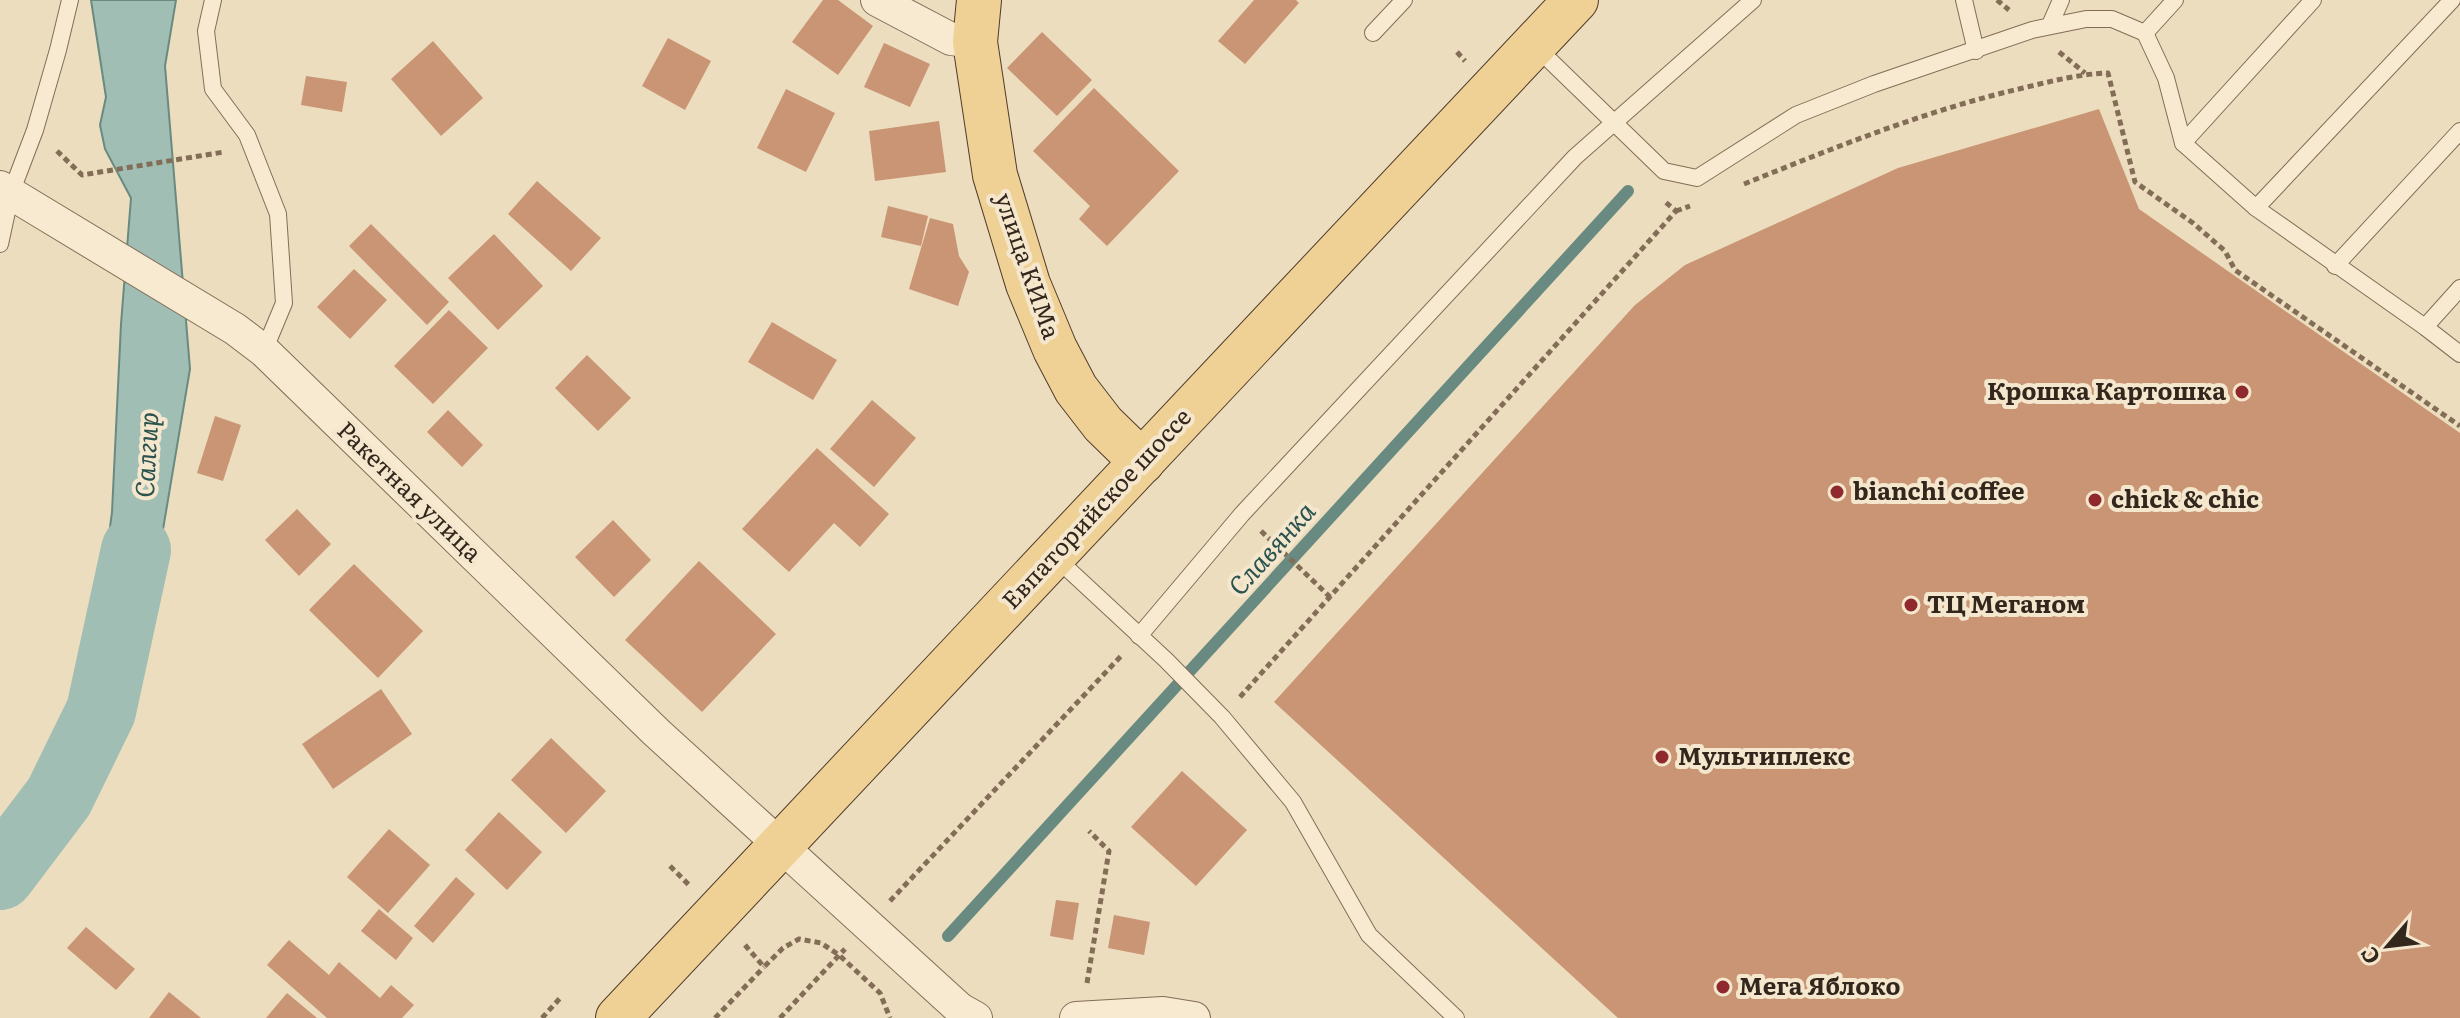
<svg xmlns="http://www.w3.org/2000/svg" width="2460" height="1018" font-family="Literata,serif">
  <rect width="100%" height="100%" fill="#ecddbe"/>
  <path fill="#a1beb4" stroke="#698a81" stroke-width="2" d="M91,0H176L165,66L190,369L139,672L98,621L112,512L121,324L131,198L105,149L100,125L106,97Z"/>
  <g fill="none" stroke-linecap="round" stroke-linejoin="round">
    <path stroke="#698a81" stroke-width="12" d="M948,936L1628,191"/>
    <path stroke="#a1beb4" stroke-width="70" d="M0,875L59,797L101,711L136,550"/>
  </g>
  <g fill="#c99574">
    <path d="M823,0H838L873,26L838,75L792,42Z"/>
    <path d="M1254,0H1296L1299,3L1245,64L1218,41Z"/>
    <path d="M1042,32L1092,80L1057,116L1007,68Z"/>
    <path d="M668,38L711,61L685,110L642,86Z"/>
    <path d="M433,41L483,98L441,136L391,79Z"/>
    <path d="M884,43L930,64L910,107L864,87Z"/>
    <path d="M306,76L347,82L342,112L301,105Z"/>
    <path d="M1094,88L1179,171L1107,246L1079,219L1090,206L1033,151Z"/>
    <path d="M786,89L835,113L806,172L757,148Z"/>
    <path d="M2099,109L2139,209L2460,433V1018H1618L1274,702L1635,305L1685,265L1898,168Z"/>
    <path d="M939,121L946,172L875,181L869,131Z"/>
    <path d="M537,181L601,238L571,271L508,214Z"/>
    <path d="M888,206L928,216L921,246L881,237Z"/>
    <path d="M930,218L953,224L959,256L969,272L958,306L909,289Z"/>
    <path d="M371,224L449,302L427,325L349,246Z"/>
    <path d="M494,234L543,286L498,330L448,278Z"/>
    <path d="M354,269L387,300L350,339L317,307Z"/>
    <path d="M449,310L488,348L433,404L394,366Z"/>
    <path d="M772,322L837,360L813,400L748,362Z"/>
    <path d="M587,355L631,398L598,431L555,388Z"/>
    <path d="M872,400L916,438L874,487L830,449Z"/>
    <path d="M448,410L483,445L462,467L427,432Z"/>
    <path d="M215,416L241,425L223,481L197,473Z"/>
    <path d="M817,448L889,514L860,547L834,523L789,572L742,529Z"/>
    <path d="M297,509L331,544L299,576L265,540Z"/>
    <path d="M613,520L651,560L614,597L575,557Z"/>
    <path d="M699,561L776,634L702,712L625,640Z"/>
    <path d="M354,564L423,631L378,678L309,610Z"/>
    <path d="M381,689L412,734L333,789L302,744Z"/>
    <path d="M551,738L606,791L566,833L511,780Z"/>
    <path d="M1182,771L1247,830L1196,886L1131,827Z"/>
    <path d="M499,812L542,852L507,890L465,850Z"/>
    <path d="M389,829L430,865L388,913L347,877Z"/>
    <path d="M456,877L475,894L433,943L414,926Z"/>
    <path d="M1056,900L1079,903L1073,940L1050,936Z"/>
    <path d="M379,909L413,938L396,960L361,931Z"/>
    <path d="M1114,915L1150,922L1144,955L1108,948Z"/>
    <path d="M86,927L135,969L116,990L67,948Z"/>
    <path d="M289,940L329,975L339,962L380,998L391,985L414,1005L402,1018H327L267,965Z"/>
    <path d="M169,992L201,1018H149Z"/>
    <path d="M287,993L317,1018H266Z"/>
  </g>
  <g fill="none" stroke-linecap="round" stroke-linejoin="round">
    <defs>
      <g id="lane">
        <path d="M213,0L206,31L213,89L247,135L278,214L284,303L264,351"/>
        <path d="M1964,0L1976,51"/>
        <path d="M2050,25L2061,0"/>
        <path d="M1373,33L1404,0"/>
        <path d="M2145,33L2175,0"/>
        <path d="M1535,46L1664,171L1697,178L1796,115L1874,84L2032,30L2086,19H2112L2145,33L2166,78L2183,143L2256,208L2425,327L2460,354"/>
        <path d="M2183,143L2313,0"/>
        <path d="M2256,208L2452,0"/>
        <path d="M0,244L11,193L35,130L58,50L70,0"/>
        <path d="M2335,266L2460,131"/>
        <path d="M2425,327L2460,288"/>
        <path d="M1055,557L1166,660L1222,717L1293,802L1369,935L1456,1018"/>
        <path d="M1139,636L1242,514L1575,157L1753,0"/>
      </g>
      <g id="street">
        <path d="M877,0L951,39L975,42"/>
        <path d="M0,187L235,329L264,351L656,732L960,1009L976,1018"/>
        <path d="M1076,1018L1163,1013L1194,1018"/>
      </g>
      <g id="primary">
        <path d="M979,0L975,42L995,175L1028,284L1055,349L1076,389L1103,424L1142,462"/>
        <path d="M618,1018L1576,0"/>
      </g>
    </defs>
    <use href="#lane" stroke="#836d57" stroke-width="18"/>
    <use href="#street" stroke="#836d57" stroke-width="34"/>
    <use href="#primary" stroke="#513c2c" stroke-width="46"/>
    <g stroke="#836d57" stroke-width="5" stroke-dasharray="6 4" stroke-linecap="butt">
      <path d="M1997,0L2009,10"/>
      <path d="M1457,52L1465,61"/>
      <path d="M2059,52L2085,73"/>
      <path d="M57,151L82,175L224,152"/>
      <path d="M1744,184C1836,147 1927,110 2023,88C2052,81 2079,74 2108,73L2135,182L2193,223L2225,251L2235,270L2460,426"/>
      <path d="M1676,211L1690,206"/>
      <path d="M1261,531L1330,597"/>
      <path d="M1240,697L1676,211L1663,200"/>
      <path d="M670,866L689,885"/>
      <path d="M890,901L1122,655"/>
      <path d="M745,945L764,967L783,948L799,939L821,943L839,955L880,993L890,1018"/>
      <path d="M1087,983L1109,851L1089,831"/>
      <path d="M542,1018L562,996"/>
      <path d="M715,1018L764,967"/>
      <path d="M780,1018L845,949"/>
    </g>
    <use href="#lane" stroke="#f7ead0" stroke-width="16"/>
    <use href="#street" stroke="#f7ead0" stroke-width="32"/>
    <use href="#primary" stroke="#efd195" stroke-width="44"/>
  </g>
  <g fill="#90292d" stroke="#f4e7cd" stroke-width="3">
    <circle cx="2242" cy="392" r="8"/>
    <circle cx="1837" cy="492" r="8"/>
    <circle cx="2095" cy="500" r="8"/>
    <circle cx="1911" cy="605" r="8"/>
    <circle cx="1662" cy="757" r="8"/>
    <circle cx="1723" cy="987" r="8"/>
  </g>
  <g text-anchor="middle" stroke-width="8" stroke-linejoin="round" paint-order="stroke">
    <g font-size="24" fill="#33261c" stroke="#f4e7cd">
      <text transform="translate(1027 266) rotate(71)" y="8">улица КИМа</text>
      <text transform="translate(409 492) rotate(44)" y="8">Ракетная улица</text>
      <text transform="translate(1097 509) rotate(-47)" y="8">Евпаторийское шоссе</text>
    </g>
    <g font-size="24" font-weight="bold" fill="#33261c" stroke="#f4e7cd" text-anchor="start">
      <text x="2226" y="400" text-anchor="end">Крошка Картошка</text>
      <text x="1853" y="500">bianchi coffee</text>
      <text x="2111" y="508">chick &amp; chic</text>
      <text x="1927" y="613">ТЦ Меганом</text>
      <text x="1678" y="765">Мультиплекс</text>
      <text x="1739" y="995">Мега Яблоко</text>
    </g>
    <g font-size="26" font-style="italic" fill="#2b534f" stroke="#f4e7cd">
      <text transform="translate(147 455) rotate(-87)" y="9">Салгир</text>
      <text transform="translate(1272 549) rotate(-48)" y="9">Славянка</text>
    </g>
  </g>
  <g transform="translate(2388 946) rotate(242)" stroke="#f4e7cd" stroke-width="6" paint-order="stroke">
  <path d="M0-6L14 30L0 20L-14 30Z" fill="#33261c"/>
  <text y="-12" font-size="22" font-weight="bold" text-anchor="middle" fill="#33261c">С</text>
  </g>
</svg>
